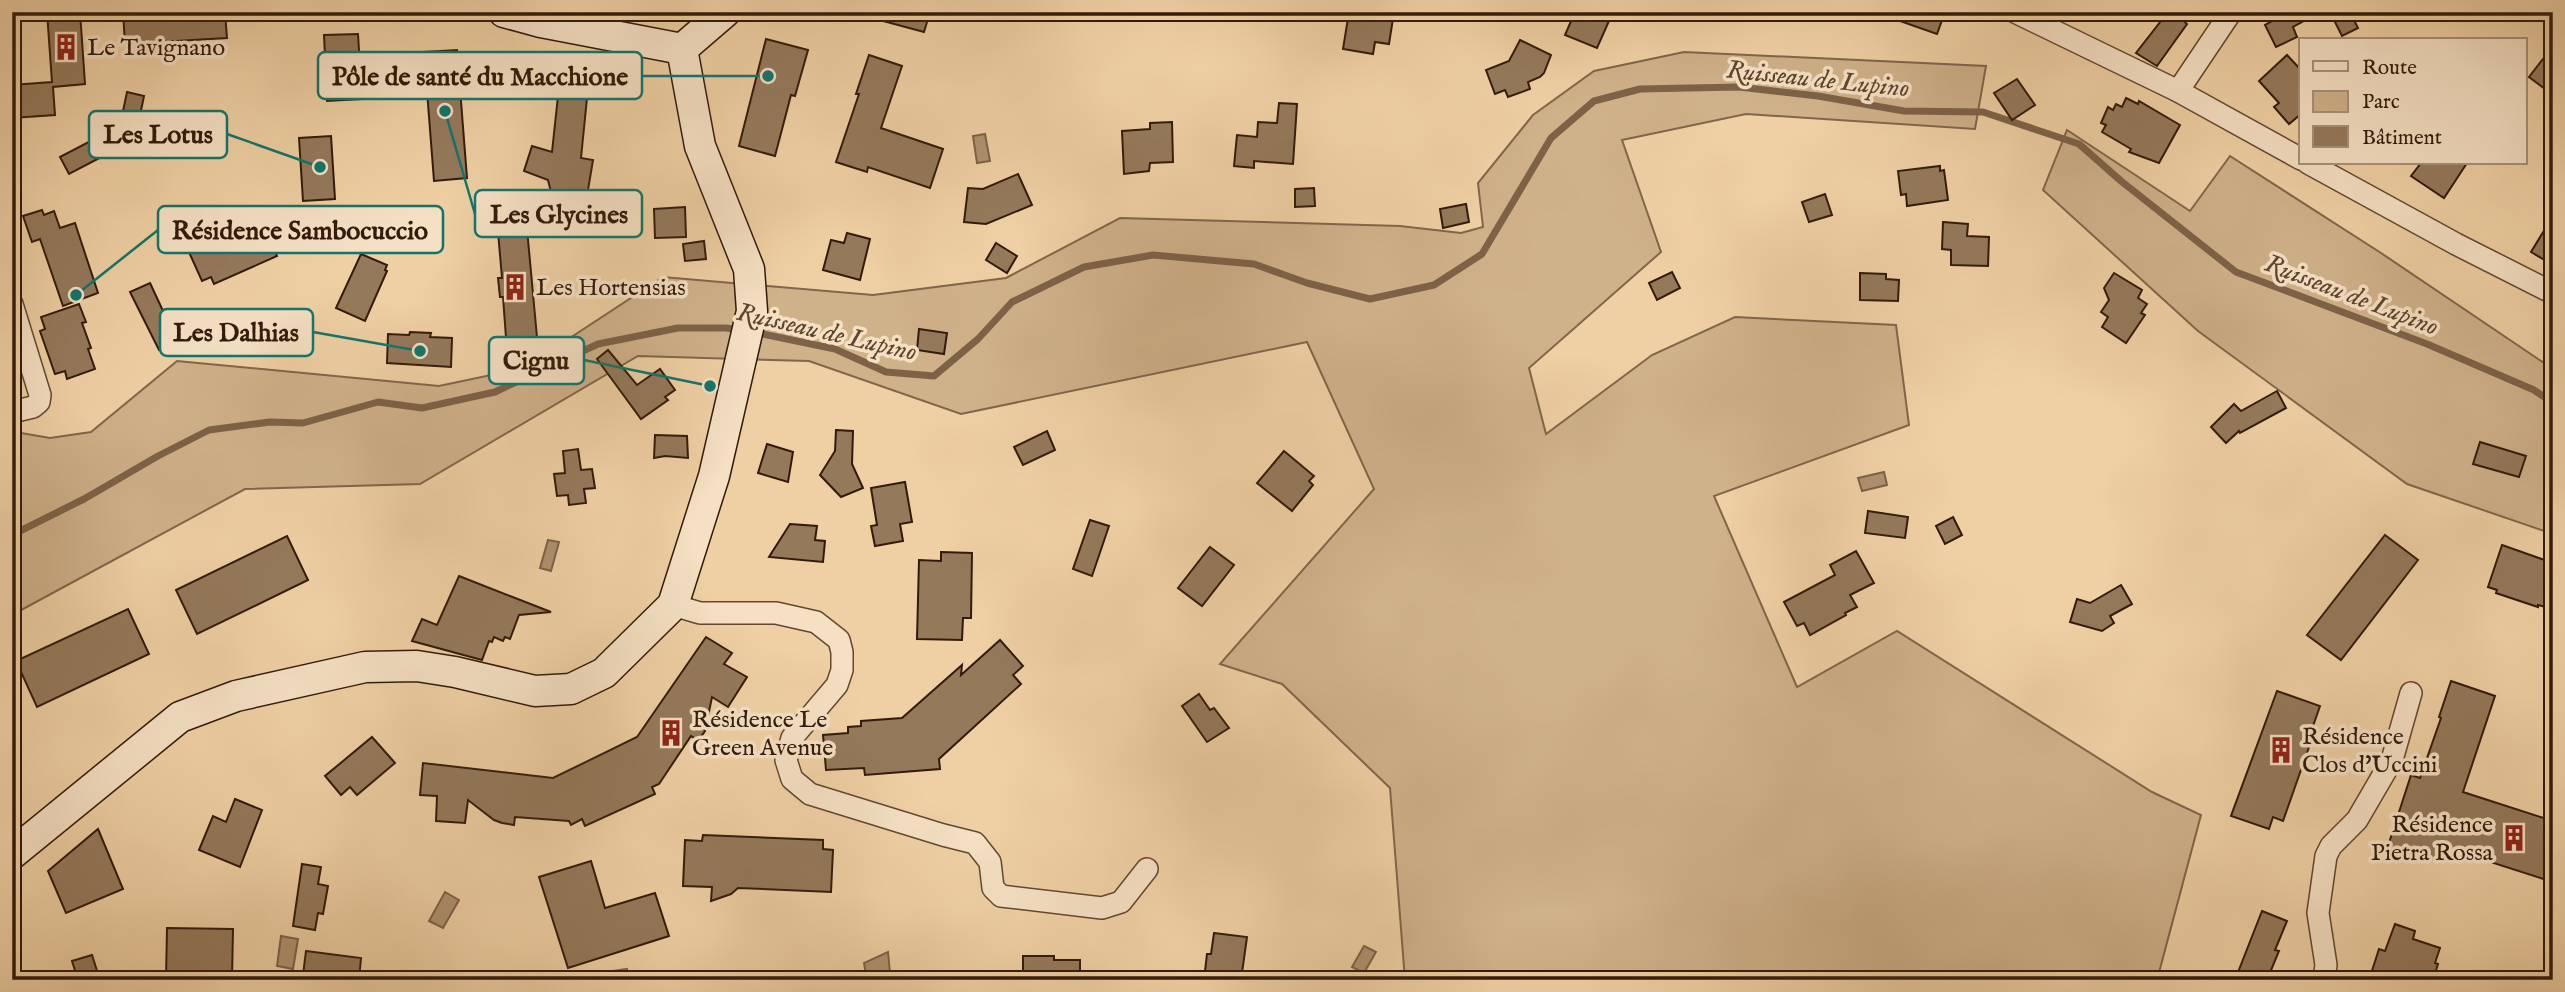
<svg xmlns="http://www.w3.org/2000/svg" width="2565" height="992" font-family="'IM FELL English',serif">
  <rect width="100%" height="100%" fill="#efd0a4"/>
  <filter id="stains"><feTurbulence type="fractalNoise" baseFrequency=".00286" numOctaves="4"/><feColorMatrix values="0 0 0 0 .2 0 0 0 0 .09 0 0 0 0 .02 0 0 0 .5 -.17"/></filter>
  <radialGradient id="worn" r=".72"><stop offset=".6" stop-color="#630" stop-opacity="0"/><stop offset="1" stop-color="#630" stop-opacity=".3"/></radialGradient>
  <g fill="#cfb18a" stroke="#80664a" stroke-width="2">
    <path d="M1684,52L1986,66L1975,129L1746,114L1622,140L1661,252L1529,368L1546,434L1652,355L1735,317L1896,325L1909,425L1714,496L1797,687L1897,631L2152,792L2201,815L2157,980H1405L1390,788L1282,684L1220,664L1374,489L1307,342L961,414L809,361L638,356L420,484L245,489L12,615V434L21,433L50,438L91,432L177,361L439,386L524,368L663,277L873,295L1006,278L1120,218L1400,226L1461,233L1483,227L1478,183L1533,115L1594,71Z"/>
    <path d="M2067,130L2190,211L2230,156L2381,253L2553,369V534L2407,484L2198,331L2043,190Z"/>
    <path d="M627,969V980H574L592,974Z"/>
  </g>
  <g fill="#af9270" stroke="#7d6248" stroke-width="2">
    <path d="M985,134L990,161L977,163L973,136Z"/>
    <path d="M1884,472L1887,485L1862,491L1858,478Z"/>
    <path d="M548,540L559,542L551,571L540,568Z"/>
    <path d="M445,892L459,900L443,928L429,921Z"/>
    <path d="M281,936L298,939L293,969L277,966Z"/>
    <path d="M1364,946L1376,952L1364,973L1352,967Z"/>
    <path d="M888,952L890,973L866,975L864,963Z"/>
  </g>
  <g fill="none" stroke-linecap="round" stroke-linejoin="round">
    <g stroke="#7d6248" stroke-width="7">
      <path d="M753,332L835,349L886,372L934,376L978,339L1012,302L1084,267L1153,255L1254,264L1307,283L1370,299L1434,285L1482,254L1551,138L1594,101L1640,89L1739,87L1818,96L1904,111L1983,112L2079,144L2121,181L2236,272L2427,344L2534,390L2553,403"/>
      <path d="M12,535L84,499L158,456L209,430L270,422L303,423L378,402L422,408L495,392L598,344L678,328H726L741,330"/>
    </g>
  </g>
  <g fill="#94795b" stroke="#321b0b" stroke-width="2">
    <path d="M47,12H80L85,84L53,87L55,115L12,118V85L52,82Z"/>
    <path d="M123,12H225L227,38L125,44Z"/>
    <path d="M873,12H930L924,32L872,18Z"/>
    <path d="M1349,12H1394L1389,44L1375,42L1373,54L1343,49Z"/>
    <path d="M1575,12H1613L1597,48L1565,35Z"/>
    <path d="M1883,12H1945L1937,34L1883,15Z"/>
    <path d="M2168,12H2175L2187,24L2157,66L2136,53Z"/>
    <path d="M2267,12H2320L2293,27L2297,37L2276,47L2265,25L2272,21Z"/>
    <path d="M2330,12H2350L2358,28L2342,36Z"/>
    <path d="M358,34L362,99L327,101L324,35Z"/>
    <path d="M766,39L808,50L795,96L791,95L775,156L739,146Z"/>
    <path d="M1520,40L1551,55L1544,73L1540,77L1528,82L1530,89L1508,97L1505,90L1495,94L1486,70L1509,61Z"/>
    <path d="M2553,46V95L2529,77Z"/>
    <path d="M457,50L467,178L434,181L424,52Z"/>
    <path d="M869,55L902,66L881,128L943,149L930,188L868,167L867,172L836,162L859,94H856Z"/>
    <path d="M2287,55L2301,70V114L2289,124L2274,107L2279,103L2259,81Z"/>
    <path d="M556,74L589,78L581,158L593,160L587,196L551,192L548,180L524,171L532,146L552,152L558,96H554Z"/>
    <path d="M2017,79L2035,105L2012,120L1994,93Z"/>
    <path d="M127,92L144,96L138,125L121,121Z"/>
    <path d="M2126,98L2138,104L2139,101L2180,125L2159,163L2129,152L2131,149L2102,132L2106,125L2101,123L2108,107L2113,110L2116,104L2122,107Z"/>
    <path d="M1279,103L1297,104L1293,164L1254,161V168L1234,166L1237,135L1257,137L1258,122L1277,123Z"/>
    <path d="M1172,122L1173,162L1150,163L1149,171L1124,174L1122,131L1150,129V123Z"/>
    <path d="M100,136L109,153L69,174L60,157Z"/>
    <path d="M331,136L335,199L303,201L299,138Z"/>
    <path d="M2421,163H2467L2444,198L2411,176Z"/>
    <path d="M1940,166V171L1944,170L1948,200L1907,206L1906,194L1901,195L1898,171Z"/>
    <path d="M1018,174L1032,205L986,224L964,222L968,188L983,189Z"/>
    <path d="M1314,188L1315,206L1295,207V189Z"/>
    <path d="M1825,194L1832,215L1809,222L1802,202Z"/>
    <path d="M1466,204L1469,222L1443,228L1440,209Z"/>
    <path d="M685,207L686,237L655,238L654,209Z"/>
    <path d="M229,208L239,230L261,220L277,256L214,284L211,277L202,281L179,230Z"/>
    <path d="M42,210L44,215L54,211L60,228L75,223L98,293L63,306L40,239L32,242L23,216Z"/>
    <path d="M2553,216V265L2531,252Z"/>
    <path d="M526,218L538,348L507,351L503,297H500L498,278H502L497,220Z"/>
    <path d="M1943,222L1968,224L1967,236L1989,237L1988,266L1951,265V250L1942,249Z"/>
    <path d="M847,233L870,239L860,280L823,270L831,240L844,243Z"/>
    <path d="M704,241L706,259L685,261L683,244Z"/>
    <path d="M996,243L1017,256L1007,273L986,260Z"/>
    <path d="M361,254L387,265L385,270L387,271L365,321L336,308Z"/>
    <path d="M1672,272L1680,288L1657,300L1649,283Z"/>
    <path d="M1860,273L1886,274V279L1899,280L1898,301L1860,300Z"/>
    <path d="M2114,273L2142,290L2138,298L2147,304L2141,313L2145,315L2126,343L2102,327L2108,317L2101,312L2109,300L2104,288Z"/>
    <path d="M150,283L177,341L159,350L130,292Z"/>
    <path d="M79,304L86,322L82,323L91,348L88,349L95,369L67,379L65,371L55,374L40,331L45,329L41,317Z"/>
    <path d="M919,329L947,333L944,354L917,350Z"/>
    <path d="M410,332L431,333L430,337L452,338L451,367L387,363L388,334L409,335Z"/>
    <path d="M608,350L637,385L660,369L675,390L665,397L668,400L641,419L597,359Z"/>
    <path d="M2277,391L2286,408L2240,433L2239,431L2226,443L2211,427L2234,404L2241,411Z"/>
    <path d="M836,430L853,431L852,464L863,488L841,497L820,475L835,451Z"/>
    <path d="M1047,431L1055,450L1023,465L1014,447Z"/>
    <path d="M655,435L687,436L688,458L665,456L654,458Z"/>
    <path d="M2480,442L2526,456L2519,477L2473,464Z"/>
    <path d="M767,444L793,452L788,482L758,473Z"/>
    <path d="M578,449L581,470L592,469L595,488L584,489L586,503L569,505L568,495L557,496L554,474L565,473L563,451Z"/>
    <path d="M1284,451L1314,476L1309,481L1313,485L1292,511L1257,483Z"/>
    <path d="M905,482L912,522L900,524L903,541L875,546L871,526L877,525L871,488Z"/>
    <path d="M1868,511L1908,517L1905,538L1865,533Z"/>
    <path d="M1953,517L1962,535L1945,544L1936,526Z"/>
    <path d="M1090,520L1109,526L1092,576L1073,569Z"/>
    <path d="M790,524L817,526L815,540L825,541L823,562L769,557Z"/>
    <path d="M2385,535L2418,560L2341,660L2307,635Z"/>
    <path d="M287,536L308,580L197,634L176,590Z"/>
    <path d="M2502,545L2553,563V609L2538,605V607L2496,593L2497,590L2488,587Z"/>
    <path d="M1210,547L1234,565L1202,606L1178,588Z"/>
    <path d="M1856,551L1874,583L1850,595L1857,607L1845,613L1846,615L1810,635L1804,623L1797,626L1784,602L1835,575L1830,565Z"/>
    <path d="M941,552L972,553L971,618H963L962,640L917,639L919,560L941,561Z"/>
    <path d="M459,576L510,596L551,612L519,615L510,639L505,637L503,641L494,637L492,642L489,641L482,660L412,641L422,619L437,625Z"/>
    <path d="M2121,585L2132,604L2110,616L2114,623L2102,631L2070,622L2077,599L2090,603Z"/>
    <path d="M128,609L149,654L37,707L16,661Z"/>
    <path d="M706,637L732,653L724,664L747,677L728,707L712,697L705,731L698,741L691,736L659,784L652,787L655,794L585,826L582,819L571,825L569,821L515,817L514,825L502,823L494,820L468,800L465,823L436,821L437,796L420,795L423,763L553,778L637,737Z"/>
    <path d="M1000,640L1023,666L1013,675L1021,684L939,759L940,769L865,775L864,768L826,770L823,735L848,733V727L861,726V721L902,718L962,665L961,675Z"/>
    <path d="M2451,681L2495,696L2463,792L2553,821V882L2444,847L2439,862L2388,846L2411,775L2420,778L2441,718L2439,717Z"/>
    <path d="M2277,691L2320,706L2312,729L2315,730L2283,821L2273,817L2269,829L2231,816Z"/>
    <path d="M1199,694L1210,710L1214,708L1229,728L1207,742L1182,706Z"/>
    <path d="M372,737L395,763L357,795L350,787L341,795L325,776Z"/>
    <path d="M235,799L262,810L240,867L199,850L213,816L226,822Z"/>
    <path d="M98,829L123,889L66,913L48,871Z"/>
    <path d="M703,835L823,840V849L833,850L831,892L738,888L731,894L711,901L712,887L683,886L685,840L702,841Z"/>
    <path d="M591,861L605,908L655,893L669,936L568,968L539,877Z"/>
    <path d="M302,864L321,867L318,884L328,886L323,914L318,913L315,930L293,926Z"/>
    <path d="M2262,911L2287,921L2275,950L2279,951L2267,980H2235Z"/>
    <path d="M2395,924L2415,931L2413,939L2440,948L2435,963L2438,964L2433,980H2369L2379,949L2385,951Z"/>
    <path d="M167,928L233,929L232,980H166Z"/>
    <path d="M1214,933L1247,937L1241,980H1204L1207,954H1211Z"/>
    <path d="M306,951L361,958L359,980L303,975Z"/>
    <path d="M92,955L100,980H78L72,961Z"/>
    <path d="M1023,956H1054V960H1080V980H1023Z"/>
  </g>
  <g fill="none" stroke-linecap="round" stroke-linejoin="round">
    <defs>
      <g id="minor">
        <path d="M2015,12L2178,91L2301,159"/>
        <path d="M2178,91L2231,12"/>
        <path d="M2308,163L2456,244L2553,293"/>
        <path d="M12,304L40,395L39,402L33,407L12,412"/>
        <path d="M673,605L700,613H776L816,622L839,640L842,652V670L837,685L792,738L786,760L792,779L810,794L943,835L975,843L990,862L993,888L1001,896L1102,908L1121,902L1147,869"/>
        <path d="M2324,980L2326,965L2318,913L2326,856L2331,846L2357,820L2392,760L2411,693"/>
      </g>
      <g id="secondary">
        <path d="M504,12L541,22L682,49"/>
        <path d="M682,49L725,12"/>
        <path d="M12,854L180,717L236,696L365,667L417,666L455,672L535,691L571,689L604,673L673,605L714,476L752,311L749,269L700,146L682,49"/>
      </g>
    </defs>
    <use href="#minor" stroke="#614831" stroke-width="24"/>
    <use href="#secondary" stroke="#321b0b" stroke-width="33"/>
    <use href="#minor" stroke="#f5e0c4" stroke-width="21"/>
    <use href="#secondary" stroke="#f5e0c4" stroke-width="30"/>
  </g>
  <defs>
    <symbol id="building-bare" viewBox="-9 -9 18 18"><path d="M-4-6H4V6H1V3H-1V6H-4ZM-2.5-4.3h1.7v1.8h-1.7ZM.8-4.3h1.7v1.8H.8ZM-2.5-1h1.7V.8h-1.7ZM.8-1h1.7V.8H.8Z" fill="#8f2418" stroke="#f5e0c4" stroke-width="2.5" paint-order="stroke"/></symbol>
  </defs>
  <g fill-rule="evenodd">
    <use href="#building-bare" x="47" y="28" width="38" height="38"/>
    <use href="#building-bare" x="496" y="268" width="38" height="38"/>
    <use href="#building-bare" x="652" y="714" width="38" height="38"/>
    <use href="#building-bare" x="2262" y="731" width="38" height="38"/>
    <use href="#building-bare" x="2495" y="819" width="38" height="38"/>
  </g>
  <g text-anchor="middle" stroke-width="7" stroke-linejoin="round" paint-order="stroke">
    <g font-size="24" fill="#321b0b" stroke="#f5e0c4" text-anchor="start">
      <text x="87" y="55">Le Tavignano</text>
      <text x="536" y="295">Les Hortensias</text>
      <text x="692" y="727">Résidence Le<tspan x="692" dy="28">Green Avenue</tspan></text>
      <text x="2302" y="744">Résidence<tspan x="2302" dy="28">Clos d'Uccini</tspan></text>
      <text x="2493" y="832" text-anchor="end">Résidence<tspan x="2493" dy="28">Pietra Rossa</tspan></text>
    </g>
    <g font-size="26" font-style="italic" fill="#5e452e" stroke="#f5e0c4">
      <text transform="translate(1818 78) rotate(6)" y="9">Ruisseau de Lupino</text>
      <text transform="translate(2352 294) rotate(21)" y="9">Ruisseau de Lupino</text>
      <text transform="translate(827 331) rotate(13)" y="9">Ruisseau de Lupino</text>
    </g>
  </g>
  <path fill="none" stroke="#0f766e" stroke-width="2.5" d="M768 76L642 76M320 167L227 134M445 111L475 214M76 295L158 230M420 351L313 332M710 386L584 360"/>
  <g fill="#0f766e" stroke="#f5e0c4" stroke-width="2.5">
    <circle cx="768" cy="76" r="7"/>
    <circle cx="320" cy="167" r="7"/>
    <circle cx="445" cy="111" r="7"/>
    <circle cx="76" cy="295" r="7"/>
    <circle cx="420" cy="351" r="7"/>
    <circle cx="710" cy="386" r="7"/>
  </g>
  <g fill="#f5e0c4" stroke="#0f766e" stroke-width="2.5">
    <rect x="318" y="52" width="324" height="47" rx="7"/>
    <rect x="89" y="111" width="138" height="47" rx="7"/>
    <rect x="475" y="190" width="167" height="47" rx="7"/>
    <rect x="158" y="206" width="285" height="47" rx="7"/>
    <rect x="160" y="309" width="153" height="47" rx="7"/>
    <rect x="489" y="337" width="95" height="47" rx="7"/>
  </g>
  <g font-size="26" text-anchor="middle" font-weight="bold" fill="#321b0b">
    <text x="480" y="85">Pôle de santé du Macchione</text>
    <text x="158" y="143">Les Lotus</text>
    <text x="559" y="223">Les Glycines</text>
    <text x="300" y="239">Résidence Sambocuccio</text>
    <text x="236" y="341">Les Dalhias</text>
    <text x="536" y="369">Cignu</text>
  </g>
  <rect width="2565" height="992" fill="none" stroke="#efd0a4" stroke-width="42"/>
  <rect x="14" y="14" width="2537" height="964" fill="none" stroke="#321b0b" stroke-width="3.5"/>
  <rect x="21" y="21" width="2523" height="950" fill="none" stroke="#321b0b" stroke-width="2"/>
  <rect x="2299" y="38" width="228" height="126" fill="#f5e0c4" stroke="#a7917a" stroke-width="2"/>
  <rect x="2313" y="61" width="35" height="10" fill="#f5e0c4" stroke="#a7917a" stroke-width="2"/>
  <text x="2362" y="74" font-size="21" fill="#321b0b">Route</text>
  <rect x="2313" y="91" width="35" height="21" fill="#cfb18a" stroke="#a7917a" stroke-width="2"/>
  <text x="2362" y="108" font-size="21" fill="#321b0b">Parc</text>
  <rect x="2313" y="126" width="35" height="21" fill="#94795b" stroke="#a7917a" stroke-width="2"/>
  <text x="2362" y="144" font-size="21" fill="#321b0b">Bâtiment</text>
  <rect width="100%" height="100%" filter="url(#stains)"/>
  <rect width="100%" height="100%" fill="url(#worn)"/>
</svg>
